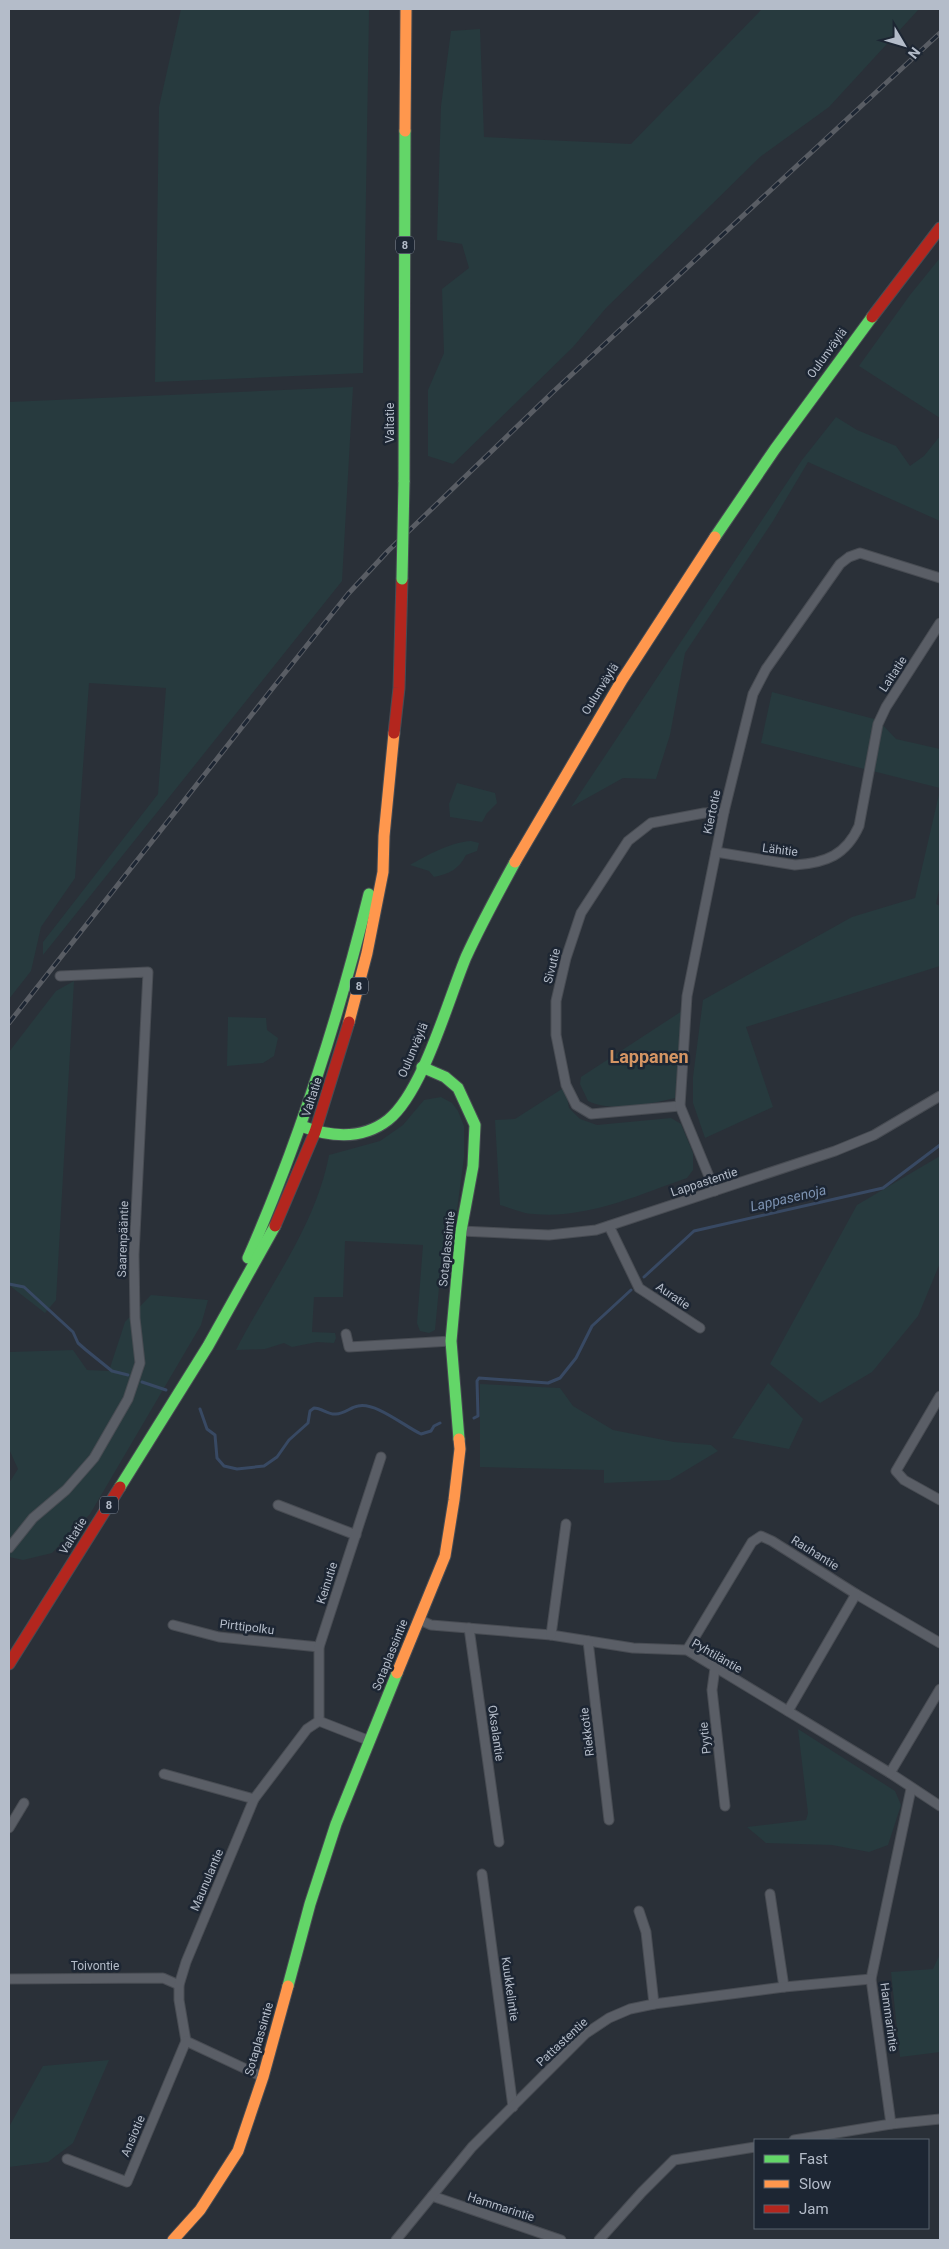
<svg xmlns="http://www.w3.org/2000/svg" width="949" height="2249" font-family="Roboto,sans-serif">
  <rect width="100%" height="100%" fill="#2a3038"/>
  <g fill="#273a3e">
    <path d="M181,9L369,10L363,373L155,382L159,107Z"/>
    <path d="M762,9H919L829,107L760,157L606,308L573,347L453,464L428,456V390L444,353L442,289L469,268L462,244L437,240L441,106L451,31L480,29L484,137L631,144Z"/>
    <path d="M940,258V418L859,366L910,295Z"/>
    <path d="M353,387L342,581L43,955V942L158,794L166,688L89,683L75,878L41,927L31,971L9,999V402Z"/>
    <path d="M836,417L857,430L896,446L910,466L924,456L940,436V521L808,462L773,521L685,653L670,735L656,779L623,778L571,807L802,460Z"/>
    <path d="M772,692L878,720L896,739L940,749V788L761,743Z"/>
    <path d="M457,783L495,793L497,803L487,813L482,822L450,817L449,804Z"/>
    <path d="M940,790V885L936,904L940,906V966L746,1027L773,1107L705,1138L693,1103V1077L703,1000L852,917L915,898Z"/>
    <path d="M471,841L479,843L477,851L466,855C459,869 449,874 434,877L429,871L410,865C427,855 451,842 471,841Z"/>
    <path d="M74,981L56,1300L45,1313L9,1285V1052L56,991Z"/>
    <path d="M682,1011L675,1098C649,1104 613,1113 588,1101L580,1084L581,1077Z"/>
    <path d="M228,1017L266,1018L267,1030L278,1038L274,1056L263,1063L227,1066Z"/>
    <path d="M565,1087L569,1108L580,1119L597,1125L671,1118L681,1124L693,1153V1170L687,1178C638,1195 587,1219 534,1214C523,1214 511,1208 500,1205L495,1120L515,1119Z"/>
    <path d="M441,1097L452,1103L458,1111L464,1126V1157L451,1255L442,1256L435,1330L429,1333L420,1331L417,1323L423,1245L345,1241L343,1297H314L312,1332L335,1333L336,1338L334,1343L317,1342L292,1347L284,1343L265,1349L236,1350C268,1287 316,1226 329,1155L380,1141L403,1125L424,1100Z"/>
    <path d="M940,1156V1263L918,1316L872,1372L820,1403L770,1364L857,1205Z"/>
    <path d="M151,1295L208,1300L201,1325L90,1514L52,1553L23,1560L9,1557V1483L18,1469L9,1449V1352L73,1350L87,1370L109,1371L125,1322Z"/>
    <path d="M768,1383L803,1419L789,1449L732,1438Z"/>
    <path d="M480,1384L560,1388L573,1406L613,1430L674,1442L711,1445L718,1451L670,1480L604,1483V1470L480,1467Z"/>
    <path d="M798,1729L895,1791L901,1805L888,1845L869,1852L832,1845L766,1843L747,1827L806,1820L808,1813Z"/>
    <path d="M940,1954V2052L900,2057L891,1972L933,1969Z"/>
    <path d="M109,2060L73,2143L48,2162L9,2167L10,2125L43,2066Z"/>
  </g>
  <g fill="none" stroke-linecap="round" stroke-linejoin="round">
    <g stroke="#384963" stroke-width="3">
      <path d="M644,1277L694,1231L883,1188L940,1145"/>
      <path d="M9,1284L24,1287L73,1332L78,1343L86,1350L112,1371L128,1375"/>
      <path d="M142,1382L166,1390"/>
      <path d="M200,1409L207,1429L215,1435L217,1458L224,1466L237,1469L264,1466L277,1457L289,1440L308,1423L310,1411L314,1408C322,1408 328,1415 336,1414C344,1414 351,1407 358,1406C376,1402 404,1426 421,1434L431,1431L434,1426L440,1423"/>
      <path d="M474,1418L478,1416L477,1381L479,1378L548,1383L560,1378L576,1358L592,1326L631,1290"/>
    </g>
    <defs>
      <g id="street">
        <path d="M716,852L795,865C826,863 846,855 859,826L878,724L886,707L940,623"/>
        <path d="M680,1106L591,1114L576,1105L566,1085L556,1035V1001L566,958L581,913L628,841L651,823L704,813L724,812"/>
        <path d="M715,1191L680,1106L687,996L703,916L724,812L753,694L766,669L840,564L849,557L860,553L940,578"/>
        <path d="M609,1226L639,1288L700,1328"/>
        <path d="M461,1231L549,1235L596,1230L835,1151L874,1135L940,1096"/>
        <path d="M346,1334L349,1347L451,1341"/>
        <path d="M940,1396L896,1471L904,1480L940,1500"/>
        <path d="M278,1505L356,1535"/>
        <path d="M9,1548L33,1518L66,1490L94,1458L128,1399L140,1363L135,1318L134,1255L148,972L60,976"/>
        <path d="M856,1594L940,1643"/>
        <path d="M420,1620L431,1625L551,1635L633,1648L687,1650L890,1773L940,1806"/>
        <path d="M173,1625L219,1637L319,1647"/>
        <path d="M469,1628L499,1842"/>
        <path d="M551,1635L566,1524"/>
        <path d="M588,1641L609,1820"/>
        <path d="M687,1650L752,1542L761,1536L772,1541L856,1594L788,1711"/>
        <path d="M715,1668L712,1690L725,1806"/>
        <path d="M319,1721V1647L381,1457"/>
        <path d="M890,1773L940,1689"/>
        <path d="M164,1774L254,1799"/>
        <path d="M9,1828L24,1803"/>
        <path d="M482,1874L513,2107"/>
        <path d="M770,1894L784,1987"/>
        <path d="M639,1911L646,1932L654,2004"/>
        <path d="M9,1979L163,1978L179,1985"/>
        <path d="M263,2077L186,2041L179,2000V1985L186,1962L254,1799L307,1729L319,1721L370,1741"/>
        <path d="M891,2124L940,2119"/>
        <path d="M794,2140L891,2124L871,1979L911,1789"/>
        <path d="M67,2159L127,2182L186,2041"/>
        <path d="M432,2196L561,2240"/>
        <path d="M396,2240L472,2147L585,2034L609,2018L630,2009L654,2004L784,1987L871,1979"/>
        <path d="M599,2240L642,2192L674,2160L755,2147"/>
      </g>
      <g id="fast">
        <path d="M404,482L405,131"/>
        <path d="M715,537L775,449L872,317"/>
        <path d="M422,1067L445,1077L458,1088L475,1125L473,1166L461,1231L451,1341L459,1439"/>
        <path d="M301,1126C330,1137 362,1140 388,1120C423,1092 448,1000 466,957C481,924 498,893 515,862"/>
        <path d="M248,1258C300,1140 338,1019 369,894"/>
        <path d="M120,1487L208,1346L275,1226"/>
        <path d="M288,1986L310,1904L336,1824L397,1673"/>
      </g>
      <g id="slow">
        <path d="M405,131L406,9"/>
        <path d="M515,862L622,680L715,537"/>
        <path d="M349,1022L367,953L383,872L384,836L394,733"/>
        <path d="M397,1673L445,1556L454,1500L460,1449L459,1439"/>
        <path d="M173,2240L200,2210L238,2151L263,2077L288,1986"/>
      </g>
      <g id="jam">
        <path d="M872,317L940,228"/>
        <path d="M394,733L399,688L402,579"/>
        <path d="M275,1226L315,1132L349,1022"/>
        <path d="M9,1664L120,1487"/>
      </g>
    </defs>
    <use href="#street" stroke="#484c53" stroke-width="11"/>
    <use href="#fast" stroke="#484c53" stroke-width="13"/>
    <use href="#slow" stroke="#484c53" stroke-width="13"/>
    <use href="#jam" stroke="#484c53" stroke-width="13"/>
    <use href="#street" stroke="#5a5e66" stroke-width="9"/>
    <use href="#fast" stroke="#63d668" stroke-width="11"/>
    <use href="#slow" stroke="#ff974d" stroke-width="11"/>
    <use href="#jam" stroke="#b3261e" stroke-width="11"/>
    <defs>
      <path id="rail" d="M9,1023L272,689L348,594L388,551L554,391L940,33"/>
    </defs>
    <use href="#rail" stroke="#595d64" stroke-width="5"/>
    <use href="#rail" stroke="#1d2633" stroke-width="3" stroke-dasharray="9" stroke-linecap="butt"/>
    <defs>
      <path id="fast-bridge" d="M402,579L404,482"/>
    </defs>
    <use href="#fast-bridge" stroke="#474c53" stroke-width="13" stroke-linecap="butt"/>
    <use href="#fast-bridge" stroke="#63d668" stroke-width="11"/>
  </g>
  <g text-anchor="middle" stroke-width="5" stroke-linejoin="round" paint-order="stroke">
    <g fill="#1d2633" stroke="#878f9c" stroke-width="1">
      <rect x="396" y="236.5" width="18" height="17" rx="4"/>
      <rect x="350" y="977.5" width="18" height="17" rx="4"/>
      <rect x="100" y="1496.5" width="18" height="17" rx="4"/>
    </g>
    <g font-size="11" font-weight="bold" fill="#b4bcc9">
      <text x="405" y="249">8</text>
      <text x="359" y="990">8</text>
      <text x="109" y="1509">8</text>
    </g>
    <g font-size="12" fill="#b4bcc9" stroke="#1d2633">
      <text transform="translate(827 353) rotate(-54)" y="4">Oulunväylä</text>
      <text transform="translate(390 423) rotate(-90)" y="4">Valtatie</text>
      <text transform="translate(893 674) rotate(-57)" y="4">Laitatie</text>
      <text transform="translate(600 689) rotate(-58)" y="4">Oulunväylä</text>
      <text transform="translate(712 812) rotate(-78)" y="4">Kiertotie</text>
      <text transform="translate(780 850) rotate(7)" y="4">Lähitie</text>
      <text transform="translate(552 966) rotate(-76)" y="4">Sivutie</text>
      <text transform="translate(413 1050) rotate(-67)" y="4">Oulunväylä</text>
      <text transform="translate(312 1097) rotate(-72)" y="4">Valtatie</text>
      <text transform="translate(704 1182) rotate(-18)" y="4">Lappastentie</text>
      <text transform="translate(123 1239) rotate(-88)" y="4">Saarenpääntie</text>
      <text transform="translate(447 1249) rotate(-84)" y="4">Sotaplassintie</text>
      <text transform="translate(673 1296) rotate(34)" y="4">Auratie</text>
      <text transform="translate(73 1536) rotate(-58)" y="4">Valtatie</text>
      <text transform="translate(815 1553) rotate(32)" y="4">Rauhantie</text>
      <text transform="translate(327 1583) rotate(-72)" y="4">Keinutie</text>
      <text transform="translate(247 1627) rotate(7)" y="4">Pirttipolku</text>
      <text transform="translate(390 1655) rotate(-68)" y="4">Sotaplassintie</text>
      <text transform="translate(717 1656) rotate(30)" y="4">Pyhtiläntie</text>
      <text transform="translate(587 1732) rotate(-97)" y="4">Riekkotie</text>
      <text transform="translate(496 1733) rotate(82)" y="4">Oksalantie</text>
      <text transform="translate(705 1738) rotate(-96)" y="4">Pyytie</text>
      <text transform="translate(207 1880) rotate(-67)" y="4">Maunulantie</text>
      <text x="95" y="1970">Toivontie</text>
      <text transform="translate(510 1989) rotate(82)" y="4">Kuukkelintie</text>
      <text transform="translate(889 2017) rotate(82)" y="4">Hammarintie</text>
      <text transform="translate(259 2039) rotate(-74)" y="4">Sotaplassintie</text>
      <text transform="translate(562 2042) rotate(-43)" y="4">Pattastentie</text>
      <text transform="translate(133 2136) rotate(-67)" y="4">Ansiotie</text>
      <text transform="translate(501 2207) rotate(18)" y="4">Hammarintie</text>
    </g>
    <g font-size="14" font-style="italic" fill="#7c92b1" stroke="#1d2633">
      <text transform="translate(788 1198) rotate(-13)" y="5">Lappasenoja</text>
    </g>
    <g font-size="18" font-weight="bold" fill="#d59563" stroke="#1d2633">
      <text x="649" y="1063">Lappanen</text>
    </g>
  </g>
  <rect width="949" height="2249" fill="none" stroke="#b4bcc9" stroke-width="20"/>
  <rect x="754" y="2139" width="175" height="90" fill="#1d2633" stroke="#59626f"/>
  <rect x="764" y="2155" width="25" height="8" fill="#63d668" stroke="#59626f"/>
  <text x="799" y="2164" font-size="15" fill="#b4bcc9">Fast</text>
  <rect x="764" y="2180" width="25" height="8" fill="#ff974d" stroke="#59626f"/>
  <text x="799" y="2189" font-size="15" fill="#b4bcc9">Slow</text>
  <rect x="764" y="2205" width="25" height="8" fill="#b3261e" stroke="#59626f"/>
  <text x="799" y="2214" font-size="15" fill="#b4bcc9">Jam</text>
  <g transform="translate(904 45) rotate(128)" stroke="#1d2633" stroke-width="4" paint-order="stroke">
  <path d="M0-4L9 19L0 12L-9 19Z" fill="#b4bcc9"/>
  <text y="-8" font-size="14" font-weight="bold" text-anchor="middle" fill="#b4bcc9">N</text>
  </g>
</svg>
